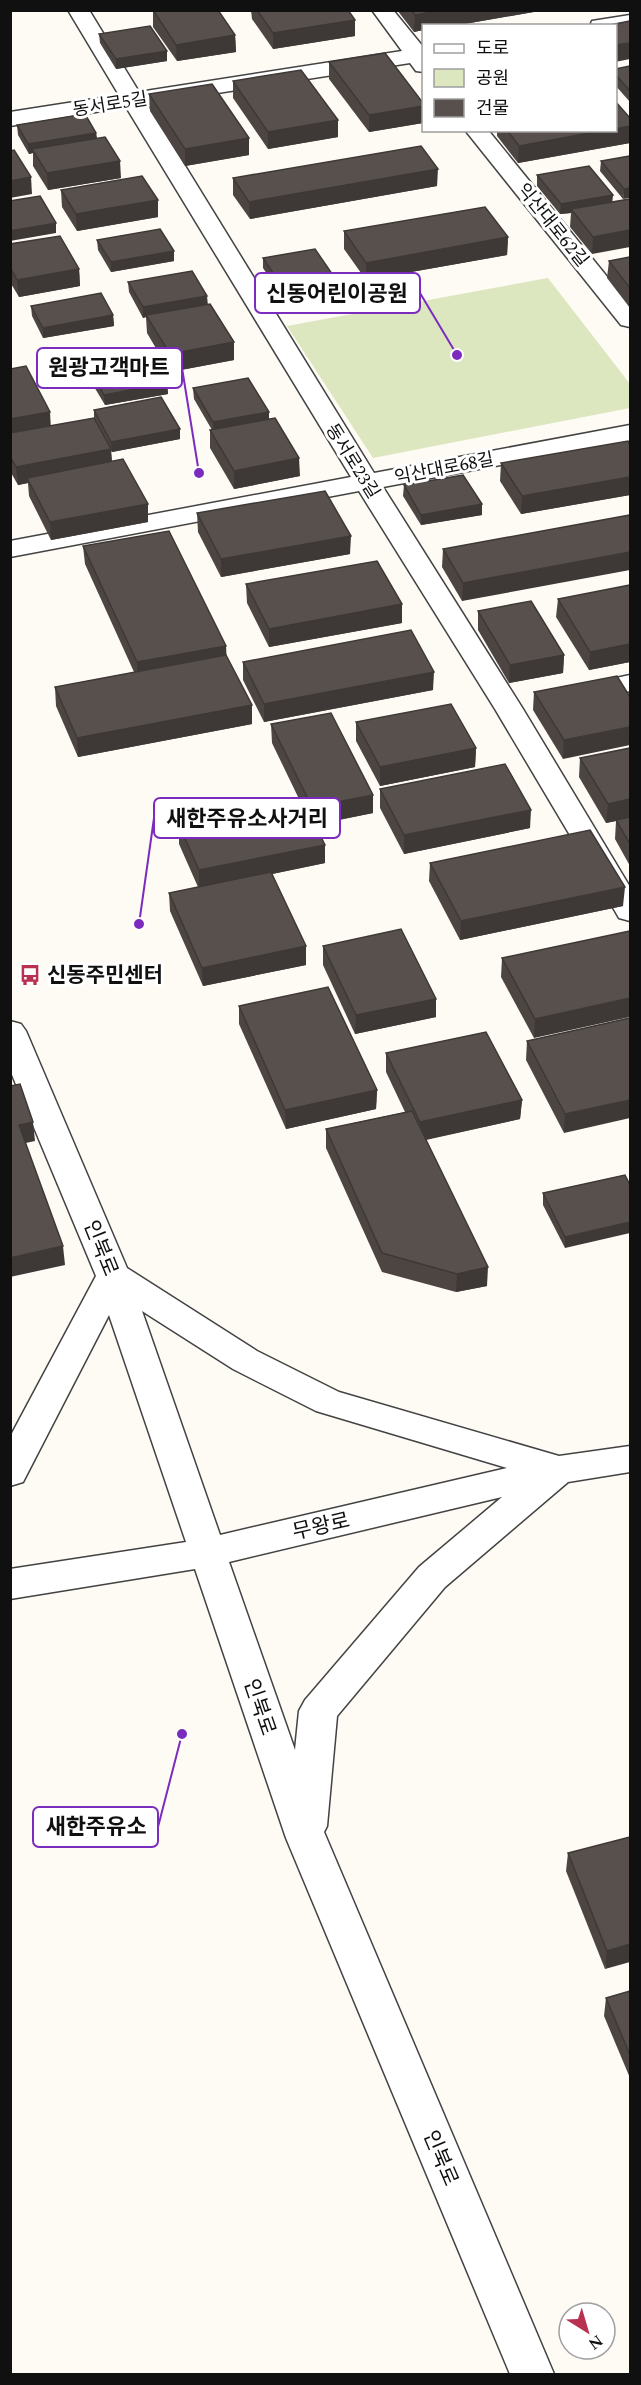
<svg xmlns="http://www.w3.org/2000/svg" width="641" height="2385" font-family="Spectral,'Noto Sans KR',serif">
  <rect width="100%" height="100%" fill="#fefaf4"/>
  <path fill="#dce7bf" d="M548,278L630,384V408L373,458L287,326Z"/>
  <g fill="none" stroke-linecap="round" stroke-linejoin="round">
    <defs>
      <g id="minor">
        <path d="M68,10H89L139,92L402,51L372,10H393L424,48V72L416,71L410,63L147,104L374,473L630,425V441L383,487L523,709L630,887V921L619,918L615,911L495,709L359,491L10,557V541L351,477L126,107L10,126V112L119,95Z"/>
        <path d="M630,15V27L616,30V26H590L592,21Z"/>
        <path d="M465,130H488L630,305V327L621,325Z"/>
        <path d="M630,675V691L579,702L569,700L565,694L569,688Z"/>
        <path d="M10,1021L21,1024L26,1031L127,1268L257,1351L339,1392L559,1456L630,1446V1472L568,1482L445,1587L337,1716L327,1826L324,1832L554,2374H510L286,1838L195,1569L10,1599V1569L186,1542L109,1315L23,1482L10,1486V1437L96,1276L10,1070ZM142,1311L233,1369L316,1411L507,1468L220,1535ZM502,1497L419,1567L305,1700L299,1711L295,1750L229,1562Z"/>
      </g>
    </defs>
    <use href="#minor" stroke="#434343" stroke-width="3"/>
    <use href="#minor" fill="#fff" fill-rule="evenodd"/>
  </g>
  <g fill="#4c4542">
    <path d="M153,10L235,35L236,52L177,61L153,27Z"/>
    <path d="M251,10L355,20V36L273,49L252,19Z"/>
    <path d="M397,10H545L453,26H423V30L414,32Z"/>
    <path d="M99,34L167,61L116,69L100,43Z"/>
    <path d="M329,62L423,103V123L369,132L329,79Z"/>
    <path d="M630,66V102L615,85V69Z"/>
    <path d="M233,81L338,120V137L268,149L233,98Z"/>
    <path d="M149,94L249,138V155L185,166L150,111Z"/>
    <path d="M630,118V143L518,163L497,136V130H615Z"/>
    <path d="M17,125L96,133L97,138L121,178L48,190L33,166V153L29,154L18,135Z"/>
    <path d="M630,156L623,199L600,171L601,161Z"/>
    <path d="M537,175L613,195L592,254L570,227L571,213L560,214L537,186Z"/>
    <path d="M233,178L437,186L250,219L233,195Z"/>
    <path d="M61,190L158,217L77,231L62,207Z"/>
    <path d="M344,231L508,237L507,255L366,280L344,249Z"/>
    <path d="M97,240L174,261L111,272L98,250Z"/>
    <path d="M10,244L79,269L80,286L19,297L10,282Z"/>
    <path d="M630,257V308L607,278L609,261Z"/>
    <path d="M263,258L339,295L287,304L263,268Z"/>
    <path d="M128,282L208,304L234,360L170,372L147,333L146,317L143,318L129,292Z"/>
    <path d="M31,306L113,315L114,326L43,338L32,316Z"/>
    <path d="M10,369L51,426L94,418V410L180,439L112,452L111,451L112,461L148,504V522L51,540L29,496L28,483L18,485L10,471Z"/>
    <path d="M90,369L167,383L168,394L105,405L90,380Z"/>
    <path d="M193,388L269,419L300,476L234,489L210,448V430H212L194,399Z"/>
    <path d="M630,445V495L521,514L500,481L501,463Z"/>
    <path d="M404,485L482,515L421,525L403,496Z"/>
    <path d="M197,513L350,554L221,577L198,532Z"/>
    <path d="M630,515L462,601L442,567L443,549Z"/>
    <path d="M83,546L226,655L252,705V724L78,757L56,706L55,687L134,672L85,564Z"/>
    <path d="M246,584L402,604V623L269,647L247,603Z"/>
    <path d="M630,585V662L589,670L556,617L558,599Z"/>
    <path d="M478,611L564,655L563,673L509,683L478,630Z"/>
    <path d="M243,662L433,690L264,722L243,680Z"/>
    <path d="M617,676L563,759L533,710L534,692Z"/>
    <path d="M356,722L476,748L475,767L380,786L356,741Z"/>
    <path d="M271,724L373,795V813L315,825L325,845V863L272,874L306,965L203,986L170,911L169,893L198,887L179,844V825L300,801L272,743Z"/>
    <path d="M630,748V866L615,839L616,821L606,823L579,777L580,758Z"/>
    <path d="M380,789L530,828L404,854L380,808Z"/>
    <path d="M430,863L623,906L460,940L429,881Z"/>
    <path d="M630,931L534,1038L501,977L502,958Z"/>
    <path d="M323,946L436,999V1017L355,1034L323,965Z"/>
    <path d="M239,1006L377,1090L376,1109L286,1129L239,1024Z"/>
    <path d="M630,1018L564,1133L526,1060L527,1041Z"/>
    <path d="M386,1053L522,1100L520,1119L426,1140L487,1286L456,1292L382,1272L326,1148V1129L405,1112L386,1072Z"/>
    <path d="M625,1175L565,1248L543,1205V1193Z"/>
    <path d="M630,1837L605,1969L566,1871L568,1853Z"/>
    <path d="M630,1991V2078L604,2016L606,1998Z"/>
  </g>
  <g fill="#3e3836">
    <path d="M443,10H545L453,26H423V30L414,32L415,15Z"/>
    <path d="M355,20V36L273,49V33Z"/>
    <path d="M235,35L236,52L177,61L176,45Z"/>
    <path d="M630,43V59L615,62V45Z"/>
    <path d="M167,51V61L116,69V59Z"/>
    <path d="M423,106V123L369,132V115Z"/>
    <path d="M338,120V137L268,149V132Z"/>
    <path d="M630,126V143L518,163L519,146L606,130H615V129Z"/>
    <path d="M96,133L97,143L32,149L33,153L29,154L28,144Z"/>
    <path d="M249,138V155L185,166V149Z"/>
    <path d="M120,161L121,178L48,190L47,173Z"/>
    <path d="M438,169L437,186L250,219L249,202Z"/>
    <path d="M31,177L32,194L10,198V181Z"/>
    <path d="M630,188V198L623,199L624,189Z"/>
    <path d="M613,195L612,205L571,209V213L560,214L561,204Z"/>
    <path d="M158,200V217L77,231L76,214Z"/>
    <path d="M56,223V233L10,241V231Z"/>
    <path d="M630,230V247L592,254L593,237Z"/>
    <path d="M508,237L507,255L366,280V263Z"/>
    <path d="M174,251V261L111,272V262Z"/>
    <path d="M79,269L80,286L19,297L17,280Z"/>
    <path d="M339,284V295L287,304V294Z"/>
    <path d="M207,296L208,306L146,315V317L143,318V307Z"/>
    <path d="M113,315L114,326L43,338V328Z"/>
    <path d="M234,342V360L170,372V354Z"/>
    <path d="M167,383L168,394L105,405L104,395Z"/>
    <path d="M50,412L51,430L10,437V419Z"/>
    <path d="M269,412V422L214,433L213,422Z"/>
    <path d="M180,429V439L112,452L111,442Z"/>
    <path d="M111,449L112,467L27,478L28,483L18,485L16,467Z"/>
    <path d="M299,458L300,476L234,489V471Z"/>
    <path d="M630,477V495L521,514L522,496Z"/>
    <path d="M148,504V522L51,540L50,522Z"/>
    <path d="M482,504V515L421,525V515Z"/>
    <path d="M351,536L350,554L221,577V559Z"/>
    <path d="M630,552V570L462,601L463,583Z"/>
    <path d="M402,604V623L269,647V629Z"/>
    <path d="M630,644V662L589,670L590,652Z"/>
    <path d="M226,646L227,664L138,681L137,662Z"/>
    <path d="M564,655L563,673L509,683L510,665Z"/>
    <path d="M434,672L433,690L264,722V704Z"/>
    <path d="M252,705V724L78,757L77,738Z"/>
    <path d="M630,727V745L563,759L564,740Z"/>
    <path d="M476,748L475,767L380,786V767Z"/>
    <path d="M373,795V813L312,825V807Z"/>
    <path d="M630,799V818L606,823L608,804Z"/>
    <path d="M531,810L530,828L404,854V835Z"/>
    <path d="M325,845V863L199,889V870Z"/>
    <path d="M625,887L623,906L460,940L461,921Z"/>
    <path d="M306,946V965L203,986L202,968Z"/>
    <path d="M630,998V1017L534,1038L535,1019Z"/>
    <path d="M436,999V1017L355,1034L356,1015Z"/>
    <path d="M377,1090L376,1109L286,1129L285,1110Z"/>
    <path d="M522,1100L520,1119L419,1141L420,1122Z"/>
    <path d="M630,1100V1118L564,1133L565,1114Z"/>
    <path d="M33,1122L35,1141L21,1144L19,1125Z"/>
    <path d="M630,1222V1233L565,1248V1237Z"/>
    <path d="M63,1246L65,1265L10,1277V1258Z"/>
    <path d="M488,1267L487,1286L456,1292L457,1274Z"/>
    <path d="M630,1944V1962L605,1969L607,1951Z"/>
  </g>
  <g fill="#58504d" stroke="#3e3836" stroke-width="1.5">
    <path d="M153,10H218L235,35L176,45Z"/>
    <path d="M257,10H348L355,20L273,33Z"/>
    <path d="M411,10H443L415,15Z"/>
    <path d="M630,21V43L615,45V26H605Z"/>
    <path d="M150,26L167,51L116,59L99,34Z"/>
    <path d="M385,53L423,103V106L369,115L329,62Z"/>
    <path d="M630,66V91L615,74V69Z"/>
    <path d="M301,70L338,120L268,132L233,81Z"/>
    <path d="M212,84L249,138L185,149L149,94Z"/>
    <path d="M615,101L630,118V126L615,129Z"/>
    <path d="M85,114L96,133L28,144L17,125Z"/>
    <path d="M507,130H606L519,146Z"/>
    <path d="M105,137L120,161L47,173L32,149Z"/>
    <path d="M421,146L438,169L249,202L233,178Z"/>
    <path d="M14,150L31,177L10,181V151Z"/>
    <path d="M630,156V188L624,189L601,161Z"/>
    <path d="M589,166L613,195L561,204L537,175Z"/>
    <path d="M142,176L158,200L76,214L61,190Z"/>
    <path d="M40,196L56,223L10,231V201Z"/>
    <path d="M630,199V230L593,237L571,209Z"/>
    <path d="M485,207L508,237L366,263L344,231Z"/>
    <path d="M160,229L174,251L111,262L97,240Z"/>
    <path d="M60,236L79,269L17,280L10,267V244Z"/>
    <path d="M315,249L339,284L287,294L263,258Z"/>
    <path d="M630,257V288L609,261Z"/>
    <path d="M192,271L207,296L143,307L128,282Z"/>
    <path d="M101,293L113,315L43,328L31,306Z"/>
    <path d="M210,304L234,342L170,354L146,315Z"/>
    <path d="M152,358L167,383L104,395L90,369Z"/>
    <path d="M26,366L50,412L10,419V369Z"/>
    <path d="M248,378L269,412L213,422L193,388Z"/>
    <path d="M161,397L180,429L111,442L94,410Z"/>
    <path d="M94,418L111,449L16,467L10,456V433Z"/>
    <path d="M275,418L299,458L234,471L210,430Z"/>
    <path d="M628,441L630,445V477L522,496L501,463Z"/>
    <path d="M123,459L148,504L50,522L27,478Z"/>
    <path d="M463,475L482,504L421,515L404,485Z"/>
    <path d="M325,491L351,536L221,559L197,513Z"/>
    <path d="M630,515V552L463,583L443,549Z"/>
    <path d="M169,531L226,646L137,662L83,546Z"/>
    <path d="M377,561L402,604L269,629L246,584Z"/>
    <path d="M630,585V644L590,652L558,599Z"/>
    <path d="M531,601L564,655L510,665L478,611Z"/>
    <path d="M411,630L434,672L264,704L243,662Z"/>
    <path d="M226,655L252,705L77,738L55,687Z"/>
    <path d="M617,676L630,697V727L564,740L534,692Z"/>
    <path d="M451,704L476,748L380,767L356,722Z"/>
    <path d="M331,713L373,795L312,807L271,724Z"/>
    <path d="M630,748V799L608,804L580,758Z"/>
    <path d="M505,764L531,810L404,835L380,789Z"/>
    <path d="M303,801L325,845L199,870L179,825Z"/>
    <path d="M630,817V844L616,820Z"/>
    <path d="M590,830L625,887L461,921L430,863Z"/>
    <path d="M271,872L306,946L202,968L169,893Z"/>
    <path d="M401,929L436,999L356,1015L323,946Z"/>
    <path d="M630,931V998L535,1019L502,958Z"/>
    <path d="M328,987L377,1090L285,1110L239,1006Z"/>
    <path d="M630,1018V1100L565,1114L527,1041Z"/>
    <path d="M486,1032L522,1100L420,1122L386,1053Z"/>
    <path d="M20,1084L33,1122L19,1125L63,1246L10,1258V1086Z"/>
    <path d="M412,1111L488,1267L457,1274L382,1253L326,1129Z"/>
    <path d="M625,1175L630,1185V1222L565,1237L543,1193Z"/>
    <path d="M630,1837V1944L607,1951L568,1853Z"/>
    <path d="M630,1991V2055L606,1998Z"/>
  </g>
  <defs>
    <symbol id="bus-bare" viewBox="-9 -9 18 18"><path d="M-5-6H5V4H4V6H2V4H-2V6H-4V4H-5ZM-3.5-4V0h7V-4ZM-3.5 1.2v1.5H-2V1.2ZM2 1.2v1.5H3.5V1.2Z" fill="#b83151" stroke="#fff" stroke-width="2.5" paint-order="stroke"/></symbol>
  </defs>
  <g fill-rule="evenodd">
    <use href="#bus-bare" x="15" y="960" width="30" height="30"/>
  </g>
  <g text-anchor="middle" stroke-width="6" stroke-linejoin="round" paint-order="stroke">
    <g font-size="18" fill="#101010" stroke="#fff">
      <text transform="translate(110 104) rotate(-9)" y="6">동서로5길</text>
      <text transform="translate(553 225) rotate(51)" y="6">익산대로62길</text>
      <text transform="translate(353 461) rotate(58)" y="6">동서로23길</text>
      <text transform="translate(444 468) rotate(-11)" y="6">익산대로68길</text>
    </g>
    <g font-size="21" font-weight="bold" fill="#101010" stroke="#fff" text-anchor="start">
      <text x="47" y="982">신동주민센터</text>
    </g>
    <g font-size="21" fill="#101010" stroke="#fff">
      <text transform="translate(101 1248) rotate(68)" y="7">인북로</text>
      <text transform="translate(321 1526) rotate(-13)" y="7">무왕로</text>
      <text transform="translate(260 1707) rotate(71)" y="7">인북로</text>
      <text transform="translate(441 2158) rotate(67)" y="7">인북로</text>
    </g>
  </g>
  <path fill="none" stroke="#7b2cbf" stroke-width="2" d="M457 355L420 293M199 473L182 368M139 924L154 818M182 1734L158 1827"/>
  <g fill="#7b2cbf" stroke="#fff" stroke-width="2">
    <circle cx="457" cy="355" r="6"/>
    <circle cx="199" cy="473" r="6"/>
    <circle cx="139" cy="924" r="6"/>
    <circle cx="182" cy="1734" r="6"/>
  </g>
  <g fill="#fff" stroke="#7b2cbf" stroke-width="2">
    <rect x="255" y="273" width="165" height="40" rx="6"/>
    <rect x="37" y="348" width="145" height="40" rx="6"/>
    <rect x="154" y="798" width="186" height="40" rx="6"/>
    <rect x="33" y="1807" width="125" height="40" rx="6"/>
  </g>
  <g font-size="22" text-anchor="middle" font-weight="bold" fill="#101010">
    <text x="337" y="301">신동어린이공원</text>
    <text x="109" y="375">원광고객마트</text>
    <text x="247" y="826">새한주유소사거리</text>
    <text x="96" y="1834">새한주유소</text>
  </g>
  <rect width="641" height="2385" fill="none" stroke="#101010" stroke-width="24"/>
  <rect x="422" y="24" width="195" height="108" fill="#ffffff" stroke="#9f9f9f" stroke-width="1.5"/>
  <rect x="434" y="44" width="30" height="9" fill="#ffffff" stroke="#9f9f9f" stroke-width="1.5"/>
  <text x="476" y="54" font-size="18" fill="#101010">도로</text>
  <rect x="434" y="69" width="30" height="18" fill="#dce7bf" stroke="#9f9f9f" stroke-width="1.5"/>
  <text x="476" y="84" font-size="18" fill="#101010">공원</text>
  <rect x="434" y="99" width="30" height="18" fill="#58504d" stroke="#9f9f9f" stroke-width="1.5"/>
  <text x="476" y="114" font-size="18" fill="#101010">건물</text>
  <g transform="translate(587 2331) rotate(143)"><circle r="28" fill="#ffffff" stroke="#9f9f9f" stroke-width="1.5"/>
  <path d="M0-4.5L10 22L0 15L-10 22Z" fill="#b83151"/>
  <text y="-9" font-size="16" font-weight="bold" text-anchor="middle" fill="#101010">N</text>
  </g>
</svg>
